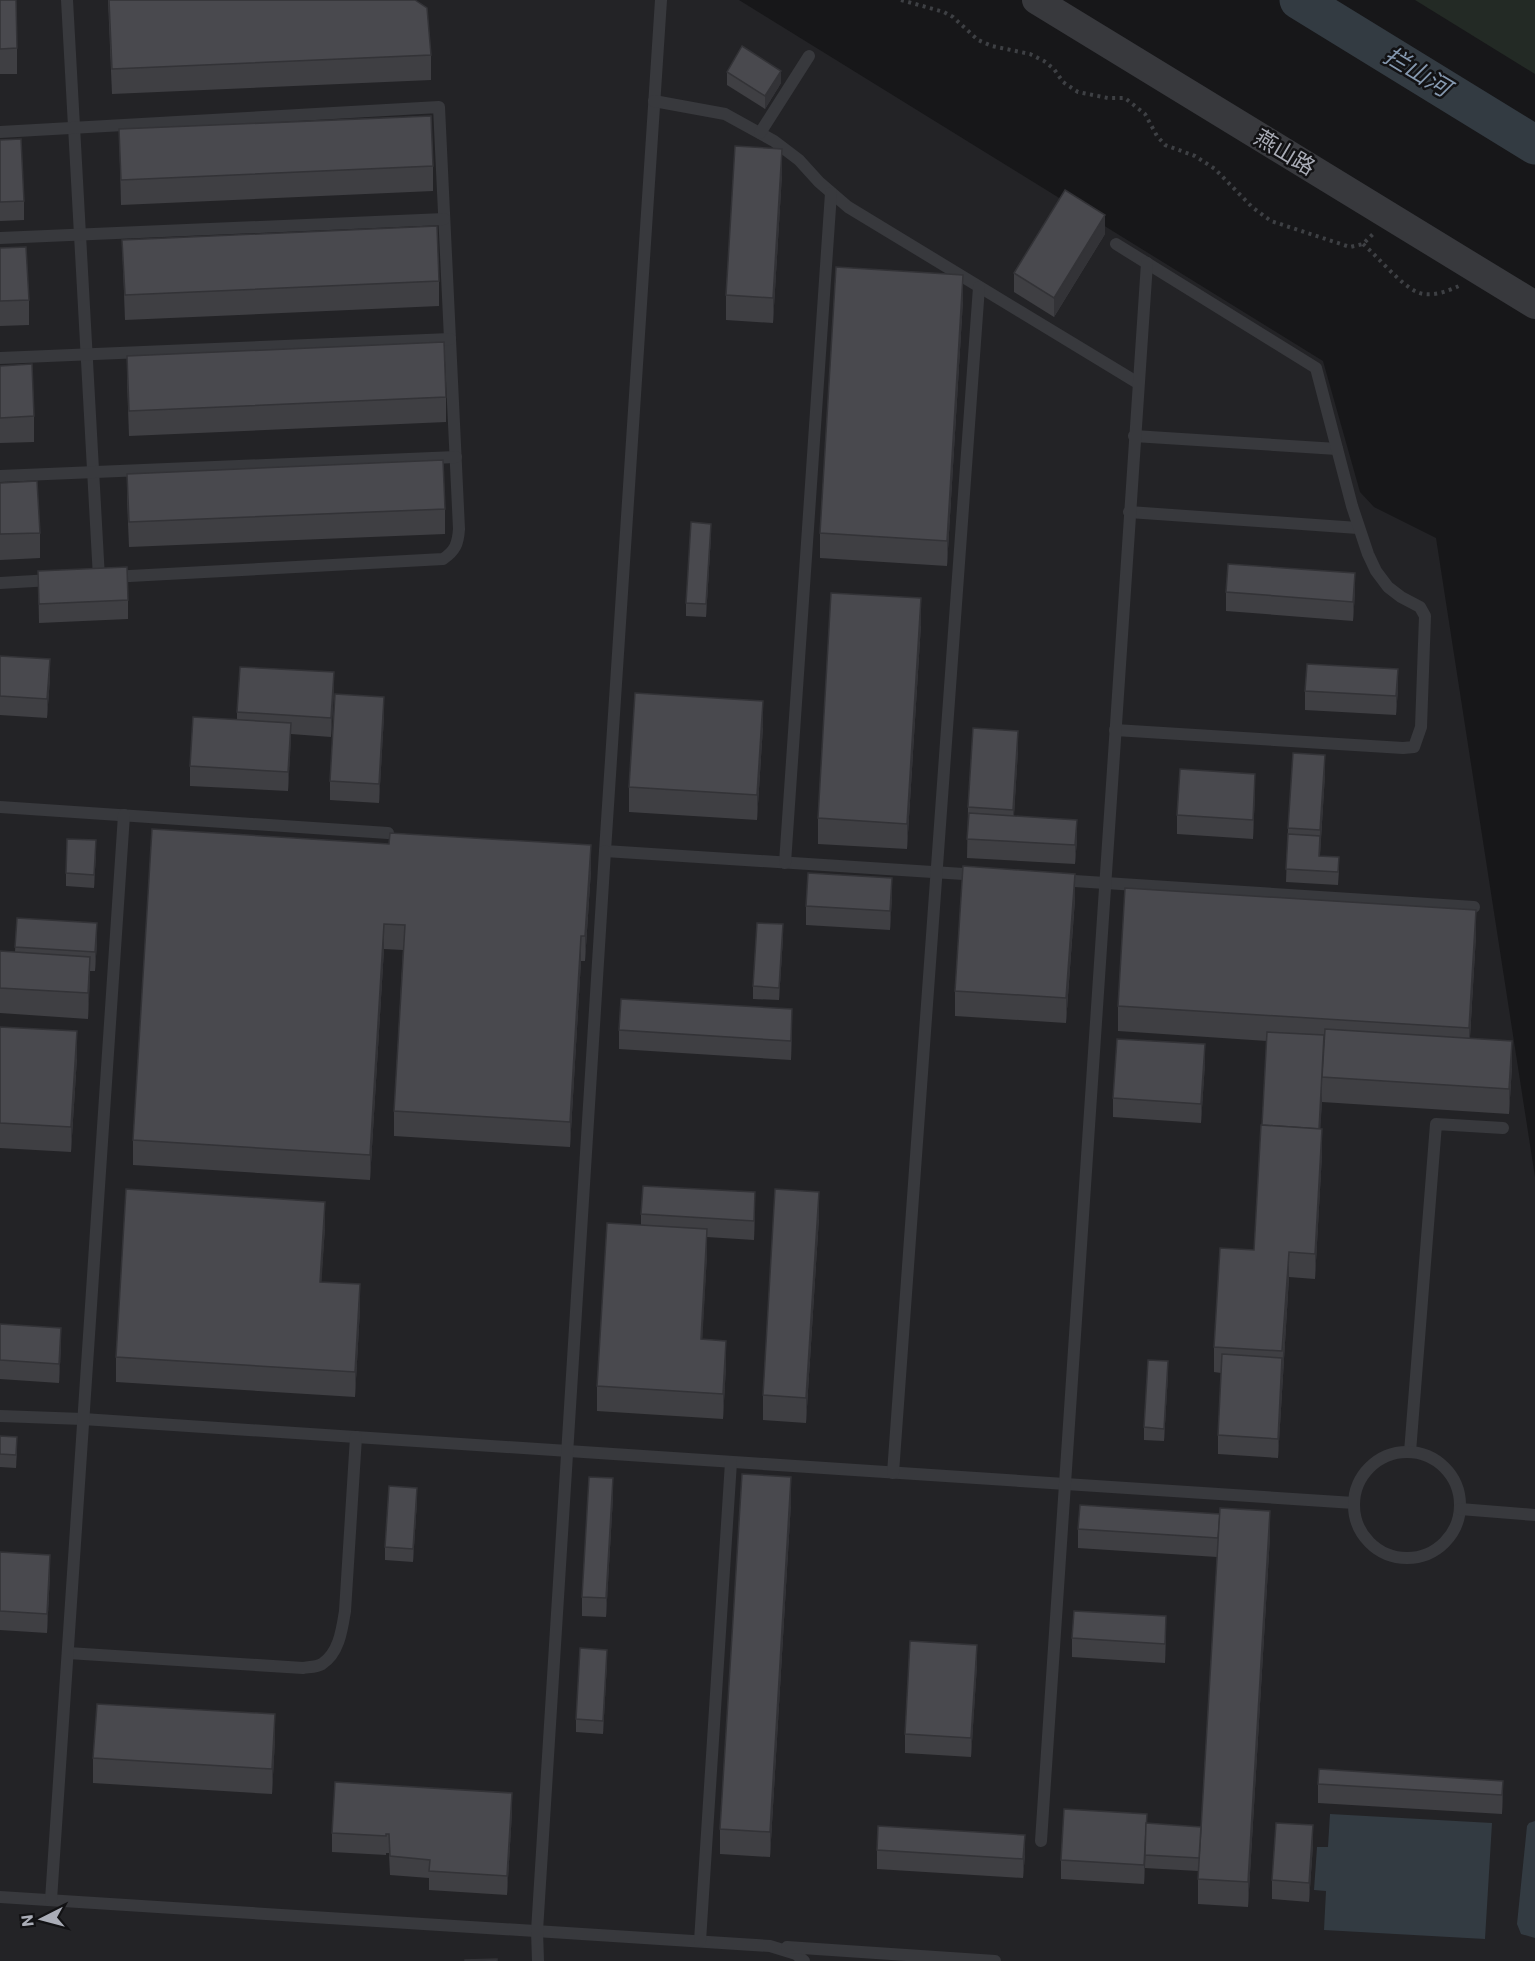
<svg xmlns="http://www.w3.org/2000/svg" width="1535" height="1961" font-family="Commissioner,'Noto Sans SC',sans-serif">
  <rect width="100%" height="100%" fill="#171719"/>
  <path fill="#232326" d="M0,0H739L1323,361L1360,492L1374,507L1436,538L1535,1177V1961H0Z"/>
  <path fill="#232a25" d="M1415,0H1535V74Z"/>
  <g fill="#333b42">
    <path d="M1330,1814L1492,1823L1485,1939L1324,1930L1326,1891L1314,1890L1317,1847H1328Z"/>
    <path d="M1535,1821V1938L1521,1934L1517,1924L1527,1826L1529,1823Z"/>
  </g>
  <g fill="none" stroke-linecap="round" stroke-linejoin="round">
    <path stroke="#333b42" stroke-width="39" d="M1299,0L1535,145"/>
    <g stroke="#3e4044" stroke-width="4" stroke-dasharray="3 4.5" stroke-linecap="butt">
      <path d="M901,0L944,12L953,17L978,40L992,46L1030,54L1044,61L1054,69L1063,82L1078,92L1108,98H1125L1145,114L1157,136L1165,145L1195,156L1215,169L1252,207L1271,221L1350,247L1363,244L1373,234"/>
      <path d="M1363,244C1378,257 1401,285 1417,292C1430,298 1448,291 1459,286"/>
    </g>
    <g stroke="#38393d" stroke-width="12">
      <path d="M67,0L99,578"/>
      <path d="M661,0L605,851L979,875"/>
      <path d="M654,101L725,114L774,141L799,160L819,182L848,207L1138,383"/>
      <path d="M0,132L439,107L459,529C458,544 455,551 443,559L111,577"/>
      <path d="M760,133L809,56"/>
      <path d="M0,238L444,219"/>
      <path d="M0,358L450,339"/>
      <path d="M1134,436L1337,449"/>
      <path d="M0,476L456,457"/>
      <path d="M1129,512L1358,528"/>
      <path d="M0,583L51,580"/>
      <path d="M1115,730L1403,748L1414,747L1421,727L1425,616L1420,607L1401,597L1388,587L1376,571L1368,554L1352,506L1316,368L1116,244"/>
      <path d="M0,807L388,833"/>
      <path d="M785,863L831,193"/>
      <path d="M1059,880L1474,907"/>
      <path d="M0,1416L83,1419L1354,1503"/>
      <path d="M1410,1452L1436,1124L1503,1128"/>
      <circle cx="1407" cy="1505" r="53"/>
      <path d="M893,1473L979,287"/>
      <path d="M1460,1509L1535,1515"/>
      <path d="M68,1653L303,1668C309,1667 317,1667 322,1664C339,1653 342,1630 345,1611L356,1437"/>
      <path d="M1041,1841L1147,263"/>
      <path d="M0,1897L770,1946L796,1954L804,1961"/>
      <path d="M51,1900L124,815"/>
      <path d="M700,1941L731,1462"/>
      <path d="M787,1947L995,1961"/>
      <path d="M538,1961L537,1931L605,851"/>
    </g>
    <path stroke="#38393d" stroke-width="28" d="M1036,0L1535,305"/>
  </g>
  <g fill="#3f3f43">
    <path d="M0,0L17,48V74H0Z"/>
    <path d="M108,0H415L431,55V80L112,94Z"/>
    <path d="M727,72L781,83L765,109L727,85Z"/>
    <path d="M119,129L433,166V191L121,205Z"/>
    <path d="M0,140L24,201V220L0,221Z"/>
    <path d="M782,174L773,323L726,320V295Z"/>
    <path d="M1105,234L1054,317L1014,292V273Z"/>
    <path d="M122,240L439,281V306L125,320Z"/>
    <path d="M0,248L29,300V325L0,326Z"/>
    <path d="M963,300L947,566L820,558V533Z"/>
    <path d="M127,356L446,397V422L129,436L127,381Z"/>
    <path d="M0,366L34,416V442L0,443Z"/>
    <path d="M127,474L445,509V534L129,547L127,499Z"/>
    <path d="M0,483L40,533V558L0,560Z"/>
    <path d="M711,536L706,617L686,616V603Z"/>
    <path d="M38,571L128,600V619L39,623Z"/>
    <path d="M1226,592H1355L1353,621L1226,611Z"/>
    <path d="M921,624L907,849L818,844V818Z"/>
    <path d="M0,656L50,678L47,718L0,715Z"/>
    <path d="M1398,688L1396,715L1305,710V691Z"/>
    <path d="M334,691L331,737L291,734L288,791L190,786V766L237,719V712Z"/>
    <path d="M384,716L379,803L330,800V781Z"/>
    <path d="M763,726L757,820L629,812V787Z"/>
    <path d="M1018,750L1014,816L1077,839L1075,864L967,858L968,807Z"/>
    <path d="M1325,774L1320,856L1339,870L1338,885L1286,882L1288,828Z"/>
    <path d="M1255,793L1253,839L1177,834V815Z"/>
    <path d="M152,829L591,870L585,961H581L570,1147L394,1136V1111L403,950L384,949L370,1180L133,1165V1140Z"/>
    <path d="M96,853L94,888L66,886V873Z"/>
    <path d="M892,897L890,930L806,925V906Z"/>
    <path d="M1075,899L1066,1023L955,1016V991Z"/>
    <path d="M17,918L97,942L95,971H90L88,1019L0,1013V951L15,952Z"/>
    <path d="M1476,935L1470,1038L1512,1066L1509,1114L1322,1102V1101L1320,1129L1322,1154L1315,1279L1289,1277L1278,1458L1218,1454V1435L1221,1373L1214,1372V1347L1254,1250L1267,1041L1118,1031V1006Z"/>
    <path d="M783,937L779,1000L753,999V986Z"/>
    <path d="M0,1027L77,1057L71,1152L0,1148Z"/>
    <path d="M792,1028L791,1060L619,1049V1030Z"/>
    <path d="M1205,1063L1201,1123L1113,1117V1098Z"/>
    <path d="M755,1211L754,1240L707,1237V1254L702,1340L726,1366L723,1419L597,1411V1386L641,1225V1214Z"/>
    <path d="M819,1217L806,1423L763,1420V1395Z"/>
    <path d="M325,1227L321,1282L360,1309L355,1397L116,1382V1357Z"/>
    <path d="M0,1324L61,1347L59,1383L0,1379Z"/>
    <path d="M1168,1374L1164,1441L1144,1440V1427Z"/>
    <path d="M0,1436L17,1450L16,1468L0,1467Z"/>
    <path d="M613,1497L606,1617L582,1616V1597Z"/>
    <path d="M417,1501L413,1562L385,1560V1547Z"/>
    <path d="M791,1502L770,1857L720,1854V1829Z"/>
    <path d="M1078,1529L1270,1536L1248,1907L1198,1904V1871L1145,1868V1866L1144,1884L1061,1879V1860L1147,1823L1201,1827L1217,1557L1078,1548Z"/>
    <path d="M0,1552L50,1574L47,1633L0,1630Z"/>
    <path d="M1166,1635L1165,1663L1072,1657V1638Z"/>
    <path d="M607,1662L603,1734L576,1732V1719Z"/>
    <path d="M977,1664L971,1757L905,1753V1734Z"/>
    <path d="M275,1739L272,1794L93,1783V1758Z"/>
    <path d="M1503,1781L1502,1814L1318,1803V1784Z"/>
    <path d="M512,1812L507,1895L429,1890V1878L390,1875L389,1853H386V1855L332,1852V1833Z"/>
    <path d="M1313,1844L1309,1902L1272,1899V1880Z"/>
    <path d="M877,1850L1025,1854L1023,1878L877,1869Z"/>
  </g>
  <g fill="#333337">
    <path d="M781,71V83L765,109V96Z"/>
    <path d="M782,149V174L773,323V298Z"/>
    <path d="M1105,215V234L1054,317V298Z"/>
    <path d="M963,275V300L947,566V541Z"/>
    <path d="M711,524V536L706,617V604Z"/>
    <path d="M1355,573V592L1353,621V602Z"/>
    <path d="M921,598V624L907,849V824Z"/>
    <path d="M50,659V678L47,718V699Z"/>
    <path d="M1398,669V688L1396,715V696Z"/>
    <path d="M334,672V691L331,737V718Z"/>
    <path d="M384,697V716L379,803V784Z"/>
    <path d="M763,701V726L757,820V795Z"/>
    <path d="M291,723V742L288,791V772Z"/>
    <path d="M1018,731V750L1013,829V810Z"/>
    <path d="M1325,755V774L1319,869L1320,830Z"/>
    <path d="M1255,774V793L1253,839V820Z"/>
    <path d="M1077,820V839L1075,864V845Z"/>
    <path d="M96,840V853L94,888V875Z"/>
    <path d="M591,845V870L585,961V936Z"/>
    <path d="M1075,874V899L1066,1023V998Z"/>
    <path d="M892,878V897L890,930V911Z"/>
    <path d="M1476,910V935L1469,1053V1028Z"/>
    <path d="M97,923V942L95,971V952Z"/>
    <path d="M384,924V949L370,1180V1155Z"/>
    <path d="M783,924V937L779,1000V988Z"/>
    <path d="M581,936V961L570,1147V1122Z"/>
    <path d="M90,957V982L88,1019V993Z"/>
    <path d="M792,1009V1028L791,1060V1041Z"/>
    <path d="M77,1031V1057L71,1152V1127Z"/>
    <path d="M1512,1041V1066L1509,1114V1089Z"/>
    <path d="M1205,1044V1063L1201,1123V1104Z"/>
    <path d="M1322,1082V1101L1319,1154V1135Z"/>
    <path d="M1322,1129V1154L1315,1279V1254Z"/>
    <path d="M755,1192V1211L754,1240V1221Z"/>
    <path d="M819,1192V1217L806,1423V1398Z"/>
    <path d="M325,1202V1227L320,1307V1282Z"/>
    <path d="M707,1229V1254L701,1365V1339Z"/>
    <path d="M1289,1252V1277L1278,1458V1439Z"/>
    <path d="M360,1284V1309L355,1397V1372Z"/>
    <path d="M61,1328V1347L59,1383V1364Z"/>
    <path d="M726,1341V1366L723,1419V1394Z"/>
    <path d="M1168,1361V1374L1164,1441V1429Z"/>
    <path d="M791,1477V1502L770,1857V1832Z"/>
    <path d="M613,1478V1497L606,1617V1598Z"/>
    <path d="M417,1488V1501L413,1562V1549Z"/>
    <path d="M1270,1511V1536L1248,1907V1882Z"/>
    <path d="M50,1555V1574L47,1633V1614Z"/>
    <path d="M1166,1616V1635L1165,1663V1644Z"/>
    <path d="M977,1645V1664L971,1757V1738Z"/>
    <path d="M607,1650V1662L603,1734V1721Z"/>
    <path d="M275,1714V1739L272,1794V1769Z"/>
    <path d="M1503,1781V1800L1502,1814V1795Z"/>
    <path d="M512,1793V1812L507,1895V1876Z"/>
    <path d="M1147,1814V1833L1144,1884V1865Z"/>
    <path d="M1313,1825V1844L1309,1902V1883Z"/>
    <path d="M1025,1835V1854L1023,1878V1859Z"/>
  </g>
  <g fill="#49494e" stroke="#333337" stroke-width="1.5">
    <path d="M0,0H16L17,48L0,49Z"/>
    <path d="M109,0H415L427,8L431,55L112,69Z"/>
    <path d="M742,46L781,71L765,96L727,72Z"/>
    <path d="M431,116L433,166L121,180L119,129Z"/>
    <path d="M21,139L24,201L0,202V140Z"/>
    <path d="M735,146L782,149L773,298L726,295Z"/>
    <path d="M1065,190L1105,215L1054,298L1014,273Z"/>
    <path d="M437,226L439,281L125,295L122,240Z"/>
    <path d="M26,247L29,300L0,301V248Z"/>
    <path d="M836,267L963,275L947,541L820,533Z"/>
    <path d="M444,342L446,397L129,411L127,356Z"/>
    <path d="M32,364L34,416L0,418V366Z"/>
    <path d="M443,460L445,509L129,522L127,474Z"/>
    <path d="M37,481L40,533L0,534V483Z"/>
    <path d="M691,522L711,524L706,604L686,603Z"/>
    <path d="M1228,564L1355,573L1353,602L1226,592Z"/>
    <path d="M127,567L128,600L39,604L38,571Z"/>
    <path d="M831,593L921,598L907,824L818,818Z"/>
    <path d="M0,656L50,659L47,699L0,696Z"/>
    <path d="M1307,664L1398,669L1396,696L1305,691Z"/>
    <path d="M240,667L334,672L331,718L237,712Z"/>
    <path d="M635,693L763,701L757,795L629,787Z"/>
    <path d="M335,694L384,697L379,784L330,781Z"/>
    <path d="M193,717L291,723L288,772L190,766Z"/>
    <path d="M973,728L1018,731L1013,810L968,807Z"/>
    <path d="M1293,753L1325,755L1320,830L1288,828Z"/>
    <path d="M1180,769L1255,774L1253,820L1177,815Z"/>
    <path d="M969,813L1077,820L1075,845L967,839Z"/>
    <path d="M152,829L389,844L390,833L591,845L585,936H581L570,1122L394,1111L405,925L384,924L370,1155L133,1140Z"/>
    <path d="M1288,834L1320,836L1319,856L1339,857L1338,872L1286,869Z"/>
    <path d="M67,839L96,840L94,875L66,873Z"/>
    <path d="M963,866L1075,874L1066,998L955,991Z"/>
    <path d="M808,873L892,878L890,911L806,906Z"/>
    <path d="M1125,888L1476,910L1469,1028L1118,1006Z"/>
    <path d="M17,918L97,923L95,952L15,947Z"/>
    <path d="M757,923L783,924L779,988L753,986Z"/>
    <path d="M0,951L90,957L88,993L0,988Z"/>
    <path d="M621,999L792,1009L791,1041L619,1030Z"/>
    <path d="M0,1027L77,1031L71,1127L0,1123Z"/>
    <path d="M1325,1029L1512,1041L1509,1089L1322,1077Z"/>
    <path d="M1267,1032L1324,1035L1319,1129L1262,1125Z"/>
    <path d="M1117,1039L1205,1044L1201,1104L1113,1098Z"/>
    <path d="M1261,1125L1322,1129L1315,1254L1289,1252L1282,1351L1214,1347L1220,1248L1254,1250Z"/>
    <path d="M643,1186L755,1192L754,1221L641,1214Z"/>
    <path d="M126,1189L325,1202L320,1282L360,1284L355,1372L116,1357Z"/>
    <path d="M775,1189L819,1192L806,1398L763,1395Z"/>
    <path d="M607,1223L707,1229L701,1339L726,1341L723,1394L597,1386Z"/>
    <path d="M0,1324L61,1328L59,1364L0,1360Z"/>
    <path d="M1222,1354L1282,1358L1278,1439L1218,1435Z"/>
    <path d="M1148,1360L1168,1361L1164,1429L1144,1427Z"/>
    <path d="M0,1436L17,1437L16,1455L0,1454Z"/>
    <path d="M742,1474L791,1477L770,1832L720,1829Z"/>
    <path d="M589,1477L613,1478L606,1598L582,1597Z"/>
    <path d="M389,1486L417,1488L413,1549L385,1547Z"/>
    <path d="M1080,1505L1220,1514L1218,1538L1078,1529Z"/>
    <path d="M1220,1508L1270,1511L1248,1882L1198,1879Z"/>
    <path d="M0,1552L50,1555L47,1614L0,1611Z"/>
    <path d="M1074,1611L1166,1616L1165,1644L1072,1638Z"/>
    <path d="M910,1641L977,1645L971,1738L905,1734Z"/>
    <path d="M580,1648L607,1650L603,1721L576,1719Z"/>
    <path d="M97,1704L275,1714L272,1769L93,1758Z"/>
    <path d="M1319,1769L1503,1781L1502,1795L1318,1784Z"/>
    <path d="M335,1782L512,1793L507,1876L429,1871L430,1860L390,1856L389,1834H386V1836L332,1833Z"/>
    <path d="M1064,1809L1147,1814L1144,1865L1061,1860Z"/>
    <path d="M1146,1823L1201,1827L1199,1858L1145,1855Z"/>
    <path d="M1276,1823L1313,1825L1309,1883L1272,1880Z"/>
    <path d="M878,1826L1025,1835L1023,1859L877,1850Z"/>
    <path d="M497,1959V1961H465V1960Z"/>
  </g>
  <g text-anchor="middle" stroke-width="5" stroke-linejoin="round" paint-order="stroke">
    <g font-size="22" fill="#aaadb7" stroke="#121214">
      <text transform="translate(1285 152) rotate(31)" y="8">燕山路</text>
    </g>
    <g font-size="24" font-style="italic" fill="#8598af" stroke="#121214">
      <text transform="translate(1417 72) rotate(31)" y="8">拦山河</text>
    </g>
  </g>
  <g transform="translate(42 1919) rotate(264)" stroke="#121214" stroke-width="4.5" paint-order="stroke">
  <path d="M0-4.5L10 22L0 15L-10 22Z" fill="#aaadb7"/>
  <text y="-9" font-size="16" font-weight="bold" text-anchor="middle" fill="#aaadb7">N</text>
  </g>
</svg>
